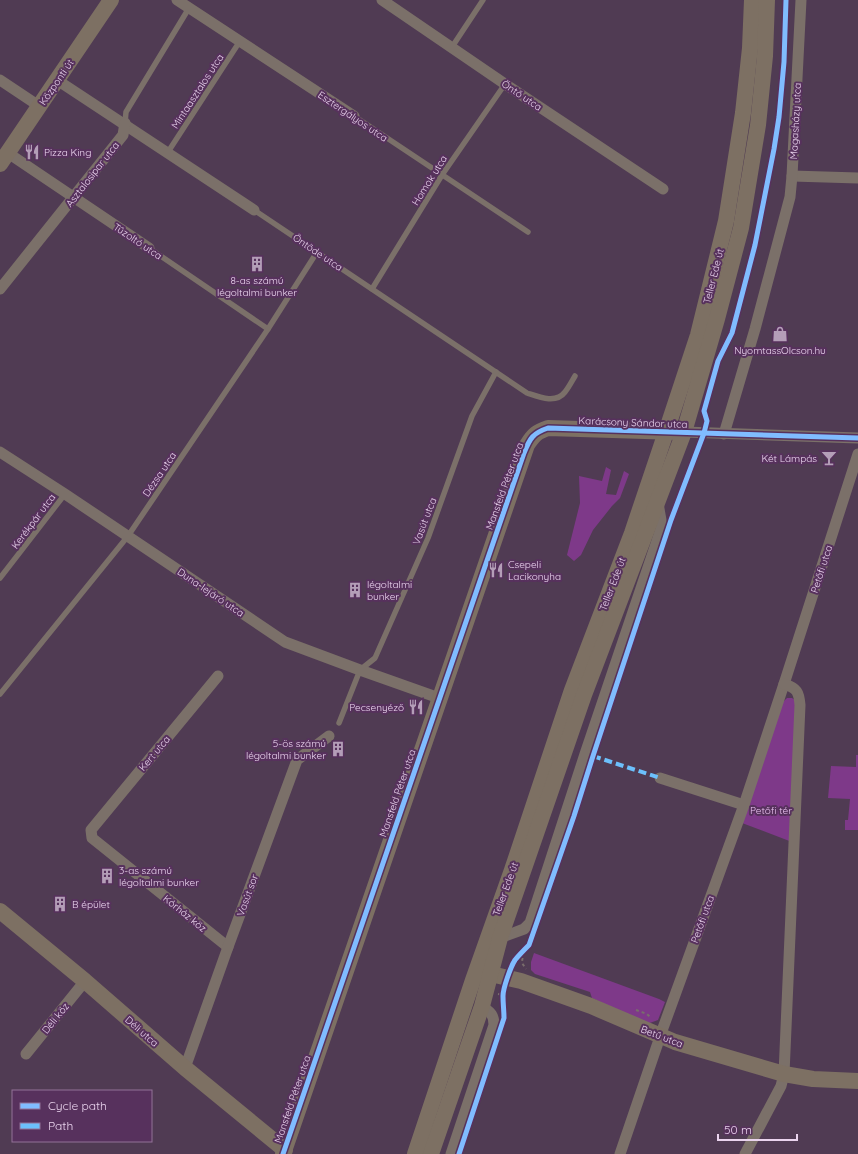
<svg xmlns="http://www.w3.org/2000/svg" width="858" height="1154" font-family="Quicksand,sans-serif">
  <rect width="100%" height="100%" fill="#503b53"/>
  <g fill="#7e3989">
    <path d="M606,467L611,470L606,494L616,495L624,471L629,474L620,498L612,506L593,530L581,555L574,561L567,555L580,503L579,476L602,481Z"/>
    <path d="M787,698H792L796,701L792,842L742,823L783,702Z"/>
    <path d="M856,755H858V830H845V820H848L850,799L828,798L831,766L856,767Z"/>
    <path d="M534,953L659,999L665,1002L658,1020L647,1024L592,998L590,992L535,974L531,970V962Z"/>
  </g>
  <g fill="none" stroke-linecap="round" stroke-linejoin="round">
    <g stroke="#796d6c" stroke-width="2" stroke-dasharray="3 3" stroke-linecap="butt">
      <path d="M523,952L522,963L526,969"/>
      <path d="M498,994L503,995"/>
      <path d="M636,1010L647,1014L651,1018"/>
    </g>
    <g stroke="#7b7069" stroke-width="5.5">
      <path d="M452,47L483,0"/>
      <path d="M354,116L528,232"/>
      <path d="M125,123L126,112L189,8"/>
      <path d="M168,152L240,41"/>
      <path d="M254,210L527,393C539,397 556,404 565,392C569,387 572,381 575,376"/>
      <path d="M149,248L268,329"/>
      <path d="M372,289L442,175L505,84"/>
      <path d="M0,578L65,494"/>
      <path d="M0,694L128,536L268,329L317,252"/>
      <path d="M339,723L360,670L375,658L428,538L472,416L496,372"/>
    </g>
    <g stroke="#7b7069" stroke-width="11">
      <path d="M177,0L354,116"/>
      <path d="M382,0L505,84L663,189"/>
      <path d="M0,80L39,106"/>
      <path d="M57,80L254,210"/>
      <path d="M8,153L149,248"/>
      <path d="M792,176L858,178"/>
      <path d="M0,289L123,135L125,123"/>
      <path d="M684,432L858,438"/>
      <path d="M724,434L755,329L790,197L792,176L801,0"/>
      <path d="M0,452L65,494L285,642L360,670L439,698"/>
      <path d="M218,676L91,830L92,838L228,947"/>
      <path d="M660,778L744,805"/>
      <path d="M500,938L524,929L530,923L585,754L662,526L658,503"/>
      <path d="M26,1054L85,981"/>
      <path d="M185,1068L228,947L297,760L329,736"/>
      <path d="M451,1154L494,1025C494,1014 490,1012 482,1006"/>
      <path d="M620,1154L663,1028L744,805L784,684L858,454"/>
      <path d="M745,1154L781,1086L784,1074L800,705C799,692 797,688 784,684"/>
    </g>
    <g stroke="#7d7063" stroke-width="16">
      <path d="M0,164L111,0"/>
      <path d="M0,911L85,981L185,1068L285,1150"/>
      <path d="M481,975L491,974L521,981L591,1006L675,1042L784,1074L813,1079L858,1081"/>
      <path d="M283,1154L527,445C534,434 537,432 548,428L677,432"/>
      <path d="M415,1154L473,980L512,870L572,690L632,533L666,432L698,335L726,221L743,113L750,48L752,0"/>
      <path d="M431,1154L482,1006L500,938L584,695L684,432L717,319L741,228L758,125L765,56L767,0"/>
    </g>
    <path stroke="#6cc0fc" stroke-width="4" stroke-dasharray="8 4" stroke-linecap="butt" d="M593,756L660,778"/>
    <defs>
      <g id="cycleway">
        <path d="M283,1154L524,453C530,438 533,433 548,428L858,438"/>
        <path d="M459,1154L504,1018C504,1011 503,1004 503,996C503,988 511,966 515,960C519,955 524,950 529,945L574,816L593,756L671,520L704,433L707,421L704,411L718,361L732,333L755,245L774,149L779,117L784,62L786,0"/>
      </g>
    </defs>
    <use href="#cycleway" stroke="#57315d" stroke-width="8"/>
    <use href="#cycleway" stroke="#80bcff" stroke-width="5"/>
  </g>
  <defs>
    <symbol id="restaurant-bare" viewBox="-9 -9 18 18"><path d="M-5-6h1v4h1v-4h1v4h1v-4h1v5L-1.5 .5V6h-2V.5L-5-1ZM5-6V6H3V1.5H1.5Q1.5-4 5-6Z" fill="#b49eb8" stroke="#57315d" stroke-width="2.5" paint-order="stroke"/></symbol>
    <symbol id="building-bare" viewBox="-9 -9 18 18"><path d="M-4-6H4V6H1V3H-1V6H-4ZM-2.5-4.3h1.7v1.8h-1.7ZM.8-4.3h1.7v1.8H.8ZM-2.5-1h1.7V.8h-1.7ZM.8-1h1.7V.8H.8Z" fill="#b49eb8" stroke="#57315d" stroke-width="2.5" paint-order="stroke"/></symbol>
    <symbol id="shop-bare" viewBox="-9 -9 18 18"><path d="M-5-2.5h2.3a2.7 3.5 0 0 1 5.4 0H5L5.5 6h-11ZM-1.5-2.5h3a1.5 2.3 0 0 0-3 0Z" fill="#b49eb8" stroke="#57315d" stroke-width="2.5" paint-order="stroke"/></symbol>
    <symbol id="bar-bare" viewBox="-9 -9 18 18"><path d="M-6-5H6L.8 .8V4.5H3.5V6h-7V4.5H-.8V.8Z" fill="#b49eb8" stroke="#57315d" stroke-width="2.5" paint-order="stroke"/></symbol>
  </defs>
  <g fill-rule="evenodd">
    <use href="#restaurant-bare" x="21" y="141" width="22" height="22"/>
    <use href="#building-bare" x="246" y="253" width="22" height="22"/>
    <use href="#shop-bare" x="769" y="323" width="22" height="22"/>
    <use href="#bar-bare" x="818" y="447" width="22" height="22"/>
    <use href="#restaurant-bare" x="485" y="559" width="22" height="22"/>
    <use href="#building-bare" x="344" y="579" width="22" height="22"/>
    <use href="#restaurant-bare" x="405" y="696" width="22" height="22"/>
    <use href="#building-bare" x="327" y="738" width="22" height="22"/>
    <use href="#building-bare" x="96" y="865" width="22" height="22"/>
    <use href="#building-bare" x="49" y="893" width="22" height="22"/>
  </g>
  <g text-anchor="middle" stroke-width="4" stroke-linejoin="round" paint-order="stroke">
    <g font-size="10" fill="#ead4ee" stroke="#57315d">
      <text transform="translate(56 82) rotate(-56)" y="4">Központi út</text>
      <text transform="translate(197 91) rotate(-57)" y="4">Mintaasztalos utca</text>
      <text transform="translate(522 95) rotate(34)" y="4">Öntő utca</text>
      <text transform="translate(353 116) rotate(34)" y="4">Esztergályos utca</text>
      <text transform="translate(795 121) rotate(-87)" y="4">Magasházy utca</text>
      <text transform="translate(92 174) rotate(-52)" y="4">Asztalosipar utca</text>
      <text transform="translate(429 180) rotate(-58)" y="4">Homok utca</text>
      <text transform="translate(138 241) rotate(34)" y="4">Tűzoltó utca</text>
      <text transform="translate(318 252) rotate(34)" y="4">Öntöde utca</text>
      <text transform="translate(713 276) rotate(-76)" y="4">Teller Ede út</text>
      <text transform="translate(633 422) rotate(2)" y="4">Karácsony Sándor utca</text>
      <text transform="translate(159 474) rotate(-56)" y="4">Dézsa utca</text>
      <text transform="translate(504 486) rotate(-70)" y="4">Mansfeld Péter utca</text>
      <text transform="translate(33 521) rotate(-53)" y="4">Kerékpár utca</text>
      <text transform="translate(424 521) rotate(-69)" y="4">Vasút utca</text>
      <text transform="translate(821 569) rotate(-72)" y="4">Petőfi utca</text>
      <text transform="translate(612 584) rotate(-69)" y="4">Teller Ede út</text>
      <text transform="translate(211 592) rotate(34)" y="4">Duna-lejáró utca</text>
      <text transform="translate(154 753) rotate(-50)" y="4">Kert utca</text>
      <text transform="translate(397 793) rotate(-71)" y="4">Mansfeld Péter utca</text>
      <text transform="translate(505 889) rotate(-70)" y="4">Teller Ede út</text>
      <text transform="translate(247 895) rotate(-70)" y="4">Vasút sor</text>
      <text transform="translate(185 913) rotate(39)" y="4">Kórház köz</text>
      <text transform="translate(702 919) rotate(-70)" y="4">Petőfi utca</text>
      <text transform="translate(55 1018) rotate(-51)" y="4">Déli köz</text>
      <text transform="translate(142 1031) rotate(41)" y="4">Déli utca</text>
      <text transform="translate(662 1036) rotate(21)" y="4">Betű utca</text>
      <text transform="translate(292 1099) rotate(-71)" y="4">Mansfeld Péter utca</text>
    </g>
    <g font-size="10" fill="#ead4ee" stroke="#57315d" text-anchor="start">
      <text x="44" y="156">Pizza King</text>
      <text x="257" y="284" text-anchor="middle">8-as számú<tspan x="257" dy="12">légoltalmi bunker</tspan></text>
      <text x="780" y="354" text-anchor="middle">NyomtassOlcson.hu</text>
      <text x="817" y="462" text-anchor="end">Két Lámpás</text>
      <text x="508" y="568">Csepeli<tspan x="508" dy="12">Lacikonyha</tspan></text>
      <text x="367" y="588">légoltalmi<tspan x="367" dy="12">bunker</tspan></text>
      <text x="404" y="711" text-anchor="end">Pecsenyéző</text>
      <text x="326" y="747" text-anchor="end">5-ös számú<tspan x="326" dy="12">légoltalmi bunker</tspan></text>
      <text x="119" y="874">3-as számú<tspan x="119" dy="12">légoltalmi bunker</tspan></text>
      <text x="72" y="908">B épület</text>
    </g>
    <g font-size="10" fill="#eac2f0" stroke="#57315d">
      <text x="771" y="814">Petőfi tér</text>
    </g>
  </g>
  <rect x="12" y="1090" width="140" height="52" fill="#57315d" stroke="#927297"/>
  <rect x="20" y="1103" width="20" height="6" fill="#80bcff" stroke="#927297"/>
  <text x="48" y="1110" font-size="12" fill="#ead4ee">Cycle path</text>
  <rect x="20" y="1123" width="20" height="6" fill="#6cc0fc" stroke="#927297"/>
  <text x="48" y="1130" font-size="12" fill="#ead4ee">Path</text>
  <path d="M718 1134v6h79v-6" fill="none" stroke="#ead4ee" stroke-width="2"/>
  <text x="724" y="1134" font-size="12" fill="#ead4ee" stroke="#57315d" stroke-width="3" paint-order="stroke">50 m</text>
</svg>
